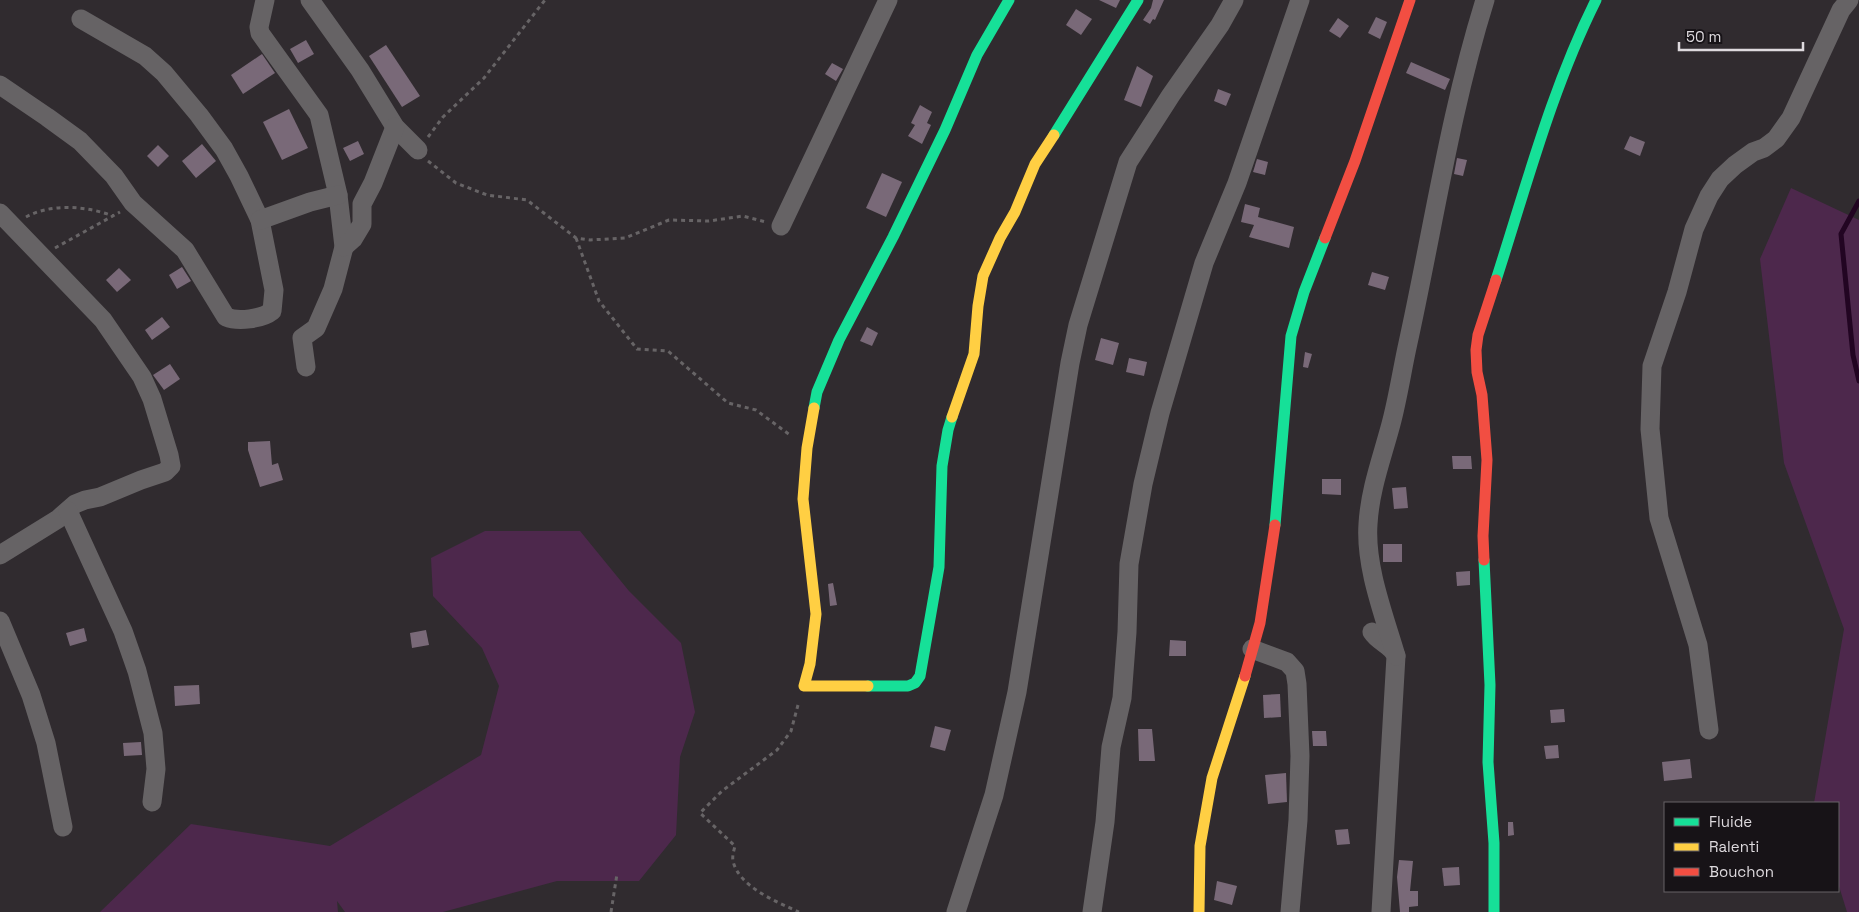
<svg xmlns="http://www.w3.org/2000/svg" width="1859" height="912" font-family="'Space Grotesk',sans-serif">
  <rect width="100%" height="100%" fill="#302b2f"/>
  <g fill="#4d284c">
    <path d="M1791,188L1859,220V912H1847L1838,883V803H1814L1844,629L1784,463L1760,259Z"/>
    <path d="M485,531H580L629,591L681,643L695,712L680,757L676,835L639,881H557L443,912H345L337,901L338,912H100L191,824L330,846L481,755L499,686L482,648L433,596L431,558Z"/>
  </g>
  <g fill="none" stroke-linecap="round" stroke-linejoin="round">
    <path stroke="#220522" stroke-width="5" d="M1859,201L1841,234L1853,355L1859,381"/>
  </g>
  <g fill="#796978">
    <path d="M1099,0H1120L1116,8Z"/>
    <path d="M1153,0H1164L1155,20L1153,19L1150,24L1143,20L1151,8Z"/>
    <path d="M1076,9L1092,19L1081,35L1066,25Z"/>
    <path d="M1376,17L1387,22L1380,39L1368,33Z"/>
    <path d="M1338,18L1349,26L1340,38L1329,31Z"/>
    <path d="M306,40L314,54L298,63L290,49Z"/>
    <path d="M386,45L420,96L402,107L369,56Z"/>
    <path d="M262,54L275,73L243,94L231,75Z"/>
    <path d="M1411,62L1450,79L1445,90L1406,73Z"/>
    <path d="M832,63L843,69L836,81L825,74Z"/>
    <path d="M1137,66L1153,76L1141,107L1124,100Z"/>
    <path d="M1218,89L1231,94L1226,106L1214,101Z"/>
    <path d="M920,105L932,112L927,123L931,125L922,144L908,136L915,125L911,123Z"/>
    <path d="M289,109L308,148L282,160L263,122Z"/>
    <path d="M1630,136L1645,142L1640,156L1624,149Z"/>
    <path d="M358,141L364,154L350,161L343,148Z"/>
    <path d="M202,144L216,161L196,178L182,161Z"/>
    <path d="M158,145L169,156L158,167L147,156Z"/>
    <path d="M1457,158L1467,160L1463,176L1454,174Z"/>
    <path d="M1257,159L1268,162L1265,175L1253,172Z"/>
    <path d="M882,173L902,182L886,217L866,208Z"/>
    <path d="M1245,204L1260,208L1258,217L1294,227L1289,248L1249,237L1254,225L1241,222Z"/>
    <path d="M182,267L191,281L177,289L169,275Z"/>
    <path d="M119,268L131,280L117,292L106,280Z"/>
    <path d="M1372,272L1389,277L1385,290L1368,285Z"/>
    <path d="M162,317L170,327L152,340L145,330Z"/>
    <path d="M867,327L878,333L872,346L860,341Z"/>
    <path d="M1101,338L1119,343L1113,365L1095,360Z"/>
    <path d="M1305,352L1312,354L1308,368L1303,367Z"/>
    <path d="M1129,358L1147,362L1144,376L1126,372Z"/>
    <path d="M170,364L180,379L164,390L153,375Z"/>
    <path d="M270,441L272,465L278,463L283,480L260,487L248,450V442Z"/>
    <path d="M1452,456H1471L1472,469H1453Z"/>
    <path d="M1322,479H1341V495L1322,494Z"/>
    <path d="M1406,487L1408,508L1394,509L1392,488Z"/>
    <rect x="1383" y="544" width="19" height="18"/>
    <path d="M1470,571V585L1457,586L1456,572Z"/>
    <path d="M833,583L837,605L830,606L828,584Z"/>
    <path d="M84,628L87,641L70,646L66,633Z"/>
    <path d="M426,630L429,645L412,648L410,633Z"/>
    <path d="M1170,640L1186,641V656H1169Z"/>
    <path d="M199,685L200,704L175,706L174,686Z"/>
    <path d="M1280,694L1281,717L1264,718L1263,695Z"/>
    <path d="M1564,709L1565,722L1551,723L1550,710Z"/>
    <path d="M935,726L951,730L945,751L930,747Z"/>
    <path d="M1138,729H1152L1155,761H1139Z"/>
    <path d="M1312,731H1326L1327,746H1313Z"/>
    <path d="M141,742L142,755L124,756L123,743Z"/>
    <path d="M1558,745L1559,758L1546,759L1544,746Z"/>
    <path d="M1690,759L1692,778L1664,781L1662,762Z"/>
    <path d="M1286,773L1287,802L1268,804L1265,775Z"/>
    <path d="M1508,822H1513L1514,835L1508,836Z"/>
    <path d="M1348,829L1350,844L1337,845L1335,830Z"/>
    <path d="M1399,860L1413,861L1410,891H1418V906L1409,907V912H1400L1397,877Z"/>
    <path d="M1459,867L1460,885L1444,886L1442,868Z"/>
    <path d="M1217,881L1237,886L1232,905L1214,900Z"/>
  </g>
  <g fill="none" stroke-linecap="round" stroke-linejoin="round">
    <g stroke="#676466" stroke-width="3" stroke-dasharray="4 4" stroke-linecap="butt">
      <path d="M428,137L443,117L484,78L545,0"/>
      <path d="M428,161L456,183L487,195L527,200L576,238L590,240L625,238L669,220L709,221L743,216L766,222"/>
      <path d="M26,217C51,203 87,206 113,216"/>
      <path d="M576,238L599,301L637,349L668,351L728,403L756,410L790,435"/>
      <path d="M55,248L120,212"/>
      <path d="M798,705L791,731L777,750L722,791L700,813L735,846C734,850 732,856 733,861C739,887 777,902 799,912"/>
      <path d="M611,912L617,874"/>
    </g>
    <g stroke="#666365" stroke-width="19">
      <path d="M265,0L259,27L260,33L319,115L338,195L344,247L333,289L316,328L302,338L306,367"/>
      <path d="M310,0L360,70L395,127L418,150"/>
      <path d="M0,85L47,117L80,141L114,176L133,203L185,250L226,317C238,322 262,319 272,311L274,290L260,220L239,176L224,149L199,115L164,73L145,56L81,19"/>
      <path d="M0,213L103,320L142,377L152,399L169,455L171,466L165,472L141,480L100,497L85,500L75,504L58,519L0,555"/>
      <path d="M260,220L310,202L338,195"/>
      <path d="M781,226L888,0"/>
      <path d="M344,247L353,239L362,224V204L373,183L395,127"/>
      <path d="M68,511L123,631L137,671L153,733L156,769L152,802"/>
      <path d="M0,621L31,695L46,743L63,827"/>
      <path d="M1372,632C1379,643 1391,644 1396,656L1381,912"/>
      <path d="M1252,649L1287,662L1295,671L1297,684L1300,756L1298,820L1290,912"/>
      <path d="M1396,656C1384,615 1365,567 1368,524C1370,489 1382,458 1391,424C1398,398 1402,370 1408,343C1433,229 1450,112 1485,0"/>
      <path d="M1709,730L1698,645L1659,518L1650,429L1652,366L1677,292L1694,229L1709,196L1720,179L1735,165L1753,152L1764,148L1776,139L1791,118L1841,10L1849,0"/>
      <path d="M956,912L994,795L1017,692L1070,363L1078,325L1128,162L1171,95L1220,25L1234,0"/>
      <path d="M1092,912L1105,822L1111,747L1122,698L1127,632L1129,564L1143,484L1160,413L1204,263L1237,183L1300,0"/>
    </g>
    <g stroke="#16e098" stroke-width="11">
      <path d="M1054,135L1138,0"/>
      <path d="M1496,280C1526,187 1552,88 1596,0"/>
      <path d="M814,408L817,392L839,340L893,237L945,130L977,55L1009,0"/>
      <path d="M1275,525L1291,336L1304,292L1325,238"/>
      <path d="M1484,560L1490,685L1488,762L1494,843V912"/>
      <path d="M868,686H908L915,683L920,676L939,567L942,466L948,430L952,417"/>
    </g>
    <g stroke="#ffcf43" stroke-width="11">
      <path d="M814,408L807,448L803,499L816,614L810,664L804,686H868"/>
      <path d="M952,417L974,354L978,306L983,276L1000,238L1015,212L1035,164L1054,135"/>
      <path d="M1199,912L1200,846L1212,778L1245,676"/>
    </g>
    <g stroke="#f24e42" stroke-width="11">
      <path d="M1325,238L1355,161L1410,0"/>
      <path d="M1484,560L1483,536L1487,460L1482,395L1477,372L1476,350L1478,335L1496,280"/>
      <path d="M1245,676L1260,623L1275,525"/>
    </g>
  </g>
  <rect x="1664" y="802" width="175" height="90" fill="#171317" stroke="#676367"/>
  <rect x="1674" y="818" width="25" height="8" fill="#16e098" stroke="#676367"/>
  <text x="1709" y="827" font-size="15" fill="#dedade">Fluide</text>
  <rect x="1674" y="843" width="25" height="8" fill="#ffcf43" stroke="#676367"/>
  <text x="1709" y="852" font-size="15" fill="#dedade">Ralenti</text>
  <rect x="1674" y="868" width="25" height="8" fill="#f24e42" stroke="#676367"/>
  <text x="1709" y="877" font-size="15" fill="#dedade">Bouchon</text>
  <path d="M1679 42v8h124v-8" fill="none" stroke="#dedade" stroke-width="2.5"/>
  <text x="1686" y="42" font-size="15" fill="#dedade" stroke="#171317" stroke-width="4" paint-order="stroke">50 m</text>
</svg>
